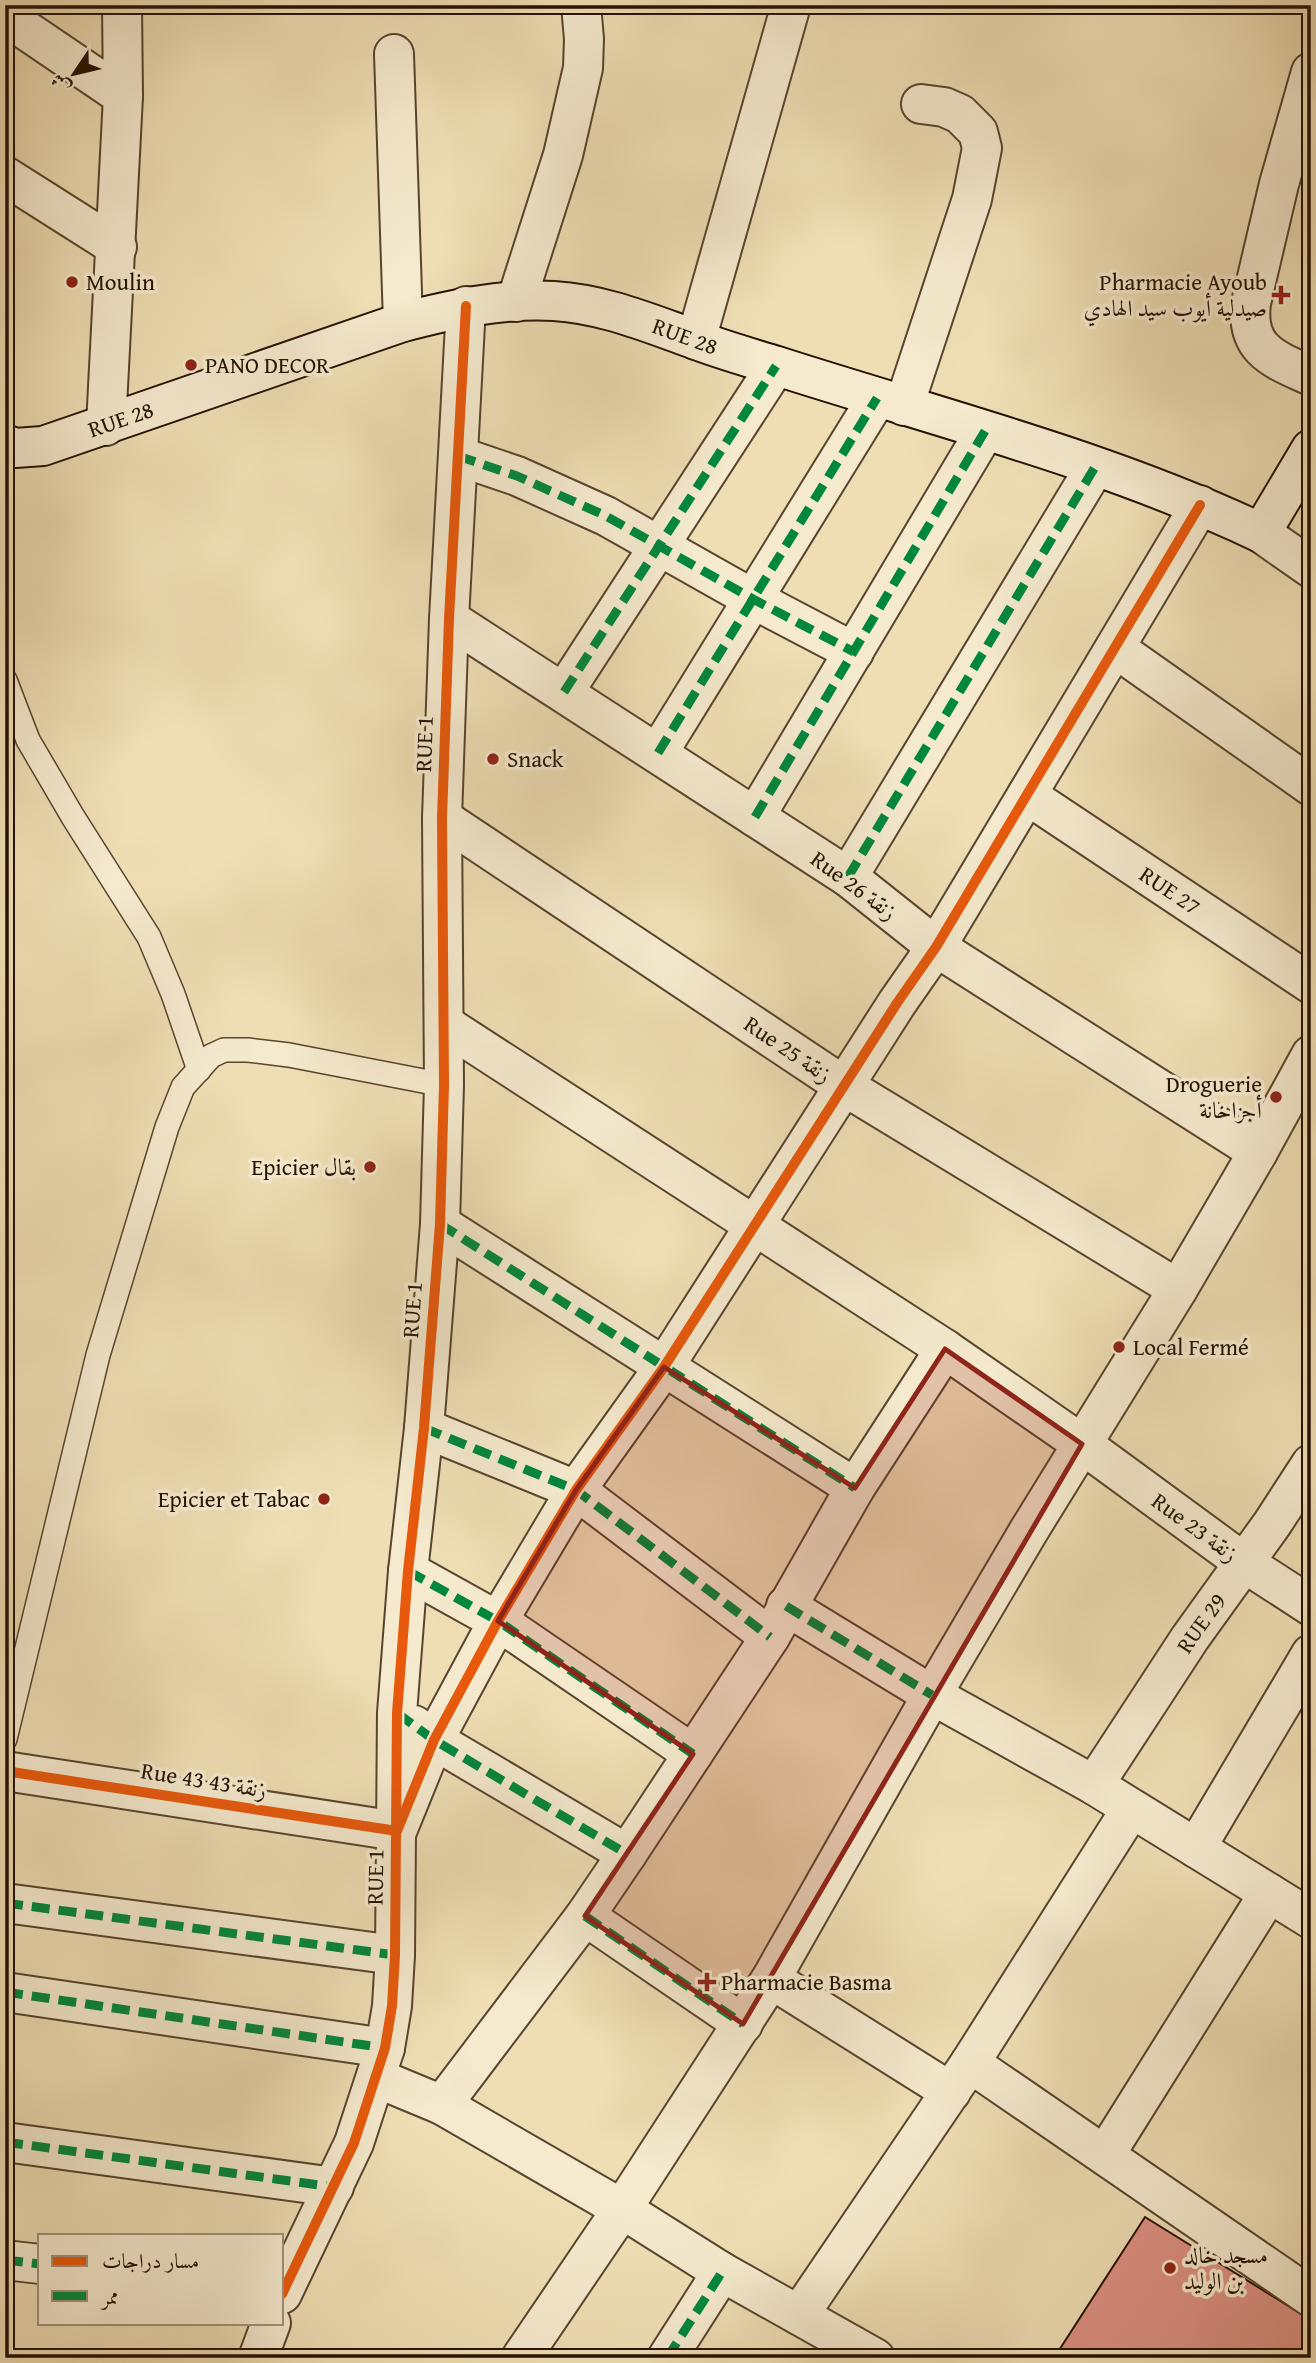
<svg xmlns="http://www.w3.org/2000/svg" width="1316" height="2363" font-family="'Gentium Book Plus',Amiri,serif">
  <rect width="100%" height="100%" fill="#efdeb4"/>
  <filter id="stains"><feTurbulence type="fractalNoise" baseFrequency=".00286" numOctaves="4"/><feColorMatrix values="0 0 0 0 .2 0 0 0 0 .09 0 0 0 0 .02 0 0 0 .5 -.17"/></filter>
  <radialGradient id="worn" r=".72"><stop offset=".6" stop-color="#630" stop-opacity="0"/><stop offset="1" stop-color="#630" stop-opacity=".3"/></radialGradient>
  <path fill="#dd9183" stroke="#251103" stroke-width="2" d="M1145,2217L1311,2320V2358H1054Z"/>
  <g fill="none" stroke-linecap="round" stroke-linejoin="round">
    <defs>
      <g id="lane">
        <path d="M5,680L28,740L73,817L149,937L173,994L199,1070"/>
        <path d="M5,1739L98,1355L167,1127L183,1087L211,1056L224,1050H248L289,1055L444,1085"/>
      </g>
      <g id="street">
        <path d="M5,16L123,96"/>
        <path d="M394,54L403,322"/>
        <path d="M1311,72L1279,184L1251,303C1245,350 1274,359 1311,376"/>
        <path d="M5,176L117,247"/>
        <path d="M516,302L563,155L583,68L584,39L581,5"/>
        <path d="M696,340L791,5"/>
        <path d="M904,406L972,199L982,148L978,132L960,114L944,107L921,104"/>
        <path d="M106,426L123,96L122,5"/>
        <path d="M458,456L517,476L606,516L753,599L854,652"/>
        <path d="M1261,533L1311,568"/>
        <path d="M449,619L848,877L936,947L1258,1152"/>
        <path d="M1115,648L1311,786"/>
        <path d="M564,692L776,366"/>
        <path d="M658,753L877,398"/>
        <path id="s1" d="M1027,795L1311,984"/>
        <path d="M755,817L985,431"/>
        <path d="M442,818L844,1086L1178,1289"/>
        <path d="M848,877L1095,467"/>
        <path d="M444,1024L945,1349L1082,1444L1243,1562L1311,1606"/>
        <path d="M440,1224L855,1488"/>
        <path d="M424,1428L576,1490L770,1637"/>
        <path d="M408,1571L498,1621L693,1754"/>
        <path d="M786,1606L932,1695L1094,1785L1311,1919"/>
        <path d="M414,1725L434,1740L627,1854"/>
        <path d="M5,1771L397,1831L434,1740L498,1621L576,1490L664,1367L897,1003L936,947L1200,505"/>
        <path id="s2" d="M1094,1785L1190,1638L1272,1524L1311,1464"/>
        <path d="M1131,1809L970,2063L1311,2297"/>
        <path d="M1196,1848L1311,1654"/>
        <path d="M5,1903L395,1955"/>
        <path d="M585,1916L743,2024"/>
        <path d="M771,1979L951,2092"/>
        <path d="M5,1992L385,2048"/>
        <path d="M377,2078L442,2105L622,2209L722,2272L875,2358"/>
        <path d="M442,2105L585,1916L627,1854L770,1637L855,1488L945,1349"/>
        <path d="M5,2142L334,2187"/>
        <path d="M1105,2155L1269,1893"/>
        <path d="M5,2260L40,2264"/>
        <path d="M282,2294L354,2143L385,2048L392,2006L395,1955L397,1713L408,1571L424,1428L440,1224L444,1085L442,818L449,619L466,306"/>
        <path d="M799,2315L970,2063"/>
        <path d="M258,2358L271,2323"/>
        <path d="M521,2358L622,2209L771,1979L932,1695L1028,1532L1178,1289L1258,1152L1311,1055"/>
        <path d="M667,2358L722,2272"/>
      </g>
      <g id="secondary">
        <path id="s3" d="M5,444L15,448L43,446L403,322C453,309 503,298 554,301C603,304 646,322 691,338C719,349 748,357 777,366C939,418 1107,460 1261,533L1311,449"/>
      </g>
    </defs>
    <use href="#lane" stroke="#58442f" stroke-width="26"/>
    <use href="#street" stroke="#58442f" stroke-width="42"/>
    <use href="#secondary" stroke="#251103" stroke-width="42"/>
    <use href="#lane" stroke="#f5eace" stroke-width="23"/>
    <use href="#street" stroke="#f5eace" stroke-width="38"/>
    <use href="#secondary" stroke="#f5eace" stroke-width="38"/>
    <g stroke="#00873e" stroke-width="9" stroke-dasharray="18 9" stroke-linecap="butt">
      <path d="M458,456L517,476L606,516L753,599L854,652"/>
      <path d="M564,692L776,366"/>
      <path d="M658,753L877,398"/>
      <path d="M755,817L985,431"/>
      <path d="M848,877L1095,467"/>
      <path d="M440,1224L855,1488"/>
      <path d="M424,1428L576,1490L770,1637"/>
      <path d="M408,1571L498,1621L693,1754"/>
      <path d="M786,1606L932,1695"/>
      <path d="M397,1713L434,1740L627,1854"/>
      <path d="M5,1903L395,1955"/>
      <path d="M585,1916L743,2024"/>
      <path d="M5,1992L385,2048"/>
      <path d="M5,2142L334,2187"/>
      <path d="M5,2260L40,2264"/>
      <path d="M259,2355L263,2358"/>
      <path d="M667,2358L722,2272"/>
      <path d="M867,2358L869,2355"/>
    </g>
    <defs>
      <g id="cycleway">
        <path d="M5,1771L397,1831L434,1740L498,1621L576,1490L664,1367L897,1003L936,947L1200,505"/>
        <path d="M282,2294L354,2143L385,2048L392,2006L395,1955L397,1713L408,1571L424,1428L440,1224L444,1085L442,818L449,619L466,306"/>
      </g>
    </defs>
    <use href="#cycleway" stroke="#f5eace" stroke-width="15"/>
    <use href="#cycleway" stroke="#e8590c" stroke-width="10"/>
  </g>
  <path fill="#8f2418" fill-opacity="0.2" stroke="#8f2418" stroke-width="5" stroke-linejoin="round" d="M945,1349L1082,1444L743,2024L585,1916L693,1754L498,1621L576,1490L664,1367L855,1488Z"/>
  <g fill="#8f2418" stroke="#f5eace" stroke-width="2.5">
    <circle cx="72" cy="282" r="7"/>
    <path d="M1277.5 284.5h7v7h7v7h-7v7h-7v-7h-7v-7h7z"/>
    <circle cx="191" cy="365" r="7"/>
    <circle cx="493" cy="759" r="7"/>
    <circle cx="1276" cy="1097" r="7"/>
    <circle cx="370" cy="1167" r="7"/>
    <circle cx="1119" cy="1347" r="7"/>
    <circle cx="324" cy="1499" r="7"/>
    <path d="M703.5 1971.5h7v7h7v7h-7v7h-7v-7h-7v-7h7z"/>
    <circle cx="1170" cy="2268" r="7"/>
  </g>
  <g text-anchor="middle" stroke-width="7" stroke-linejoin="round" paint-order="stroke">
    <g font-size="23" fill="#251103" stroke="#f5eace" text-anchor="start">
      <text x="86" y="290">Moulin</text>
      <text x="1267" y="290" text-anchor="end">Pharmacie Ayoub<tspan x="1267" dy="26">صيدلية أيوب سيد الهادي</tspan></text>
      <text x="205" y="373">PANO DECOR</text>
      <text x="507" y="767">Snack</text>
      <text x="1262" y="1092" text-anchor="end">Droguerie<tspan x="1262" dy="26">أجزاخانة</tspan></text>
      <text x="356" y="1175" text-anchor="end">Epicier بقال</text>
      <text x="1133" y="1355">Local Fermé</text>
      <text x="310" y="1507" text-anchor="end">Epicier et Tabac</text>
      <text x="721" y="1990">Pharmacie Basma</text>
      <text x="1184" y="2263">مسجد خالد<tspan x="1184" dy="26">بن الوليد</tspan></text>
    </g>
    <g font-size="23" fill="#251103" stroke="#f5eace">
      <text dy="8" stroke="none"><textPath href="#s3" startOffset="709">RUE 28</textPath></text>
      <text dy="8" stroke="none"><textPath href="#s3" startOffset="121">RUE 28</textPath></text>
      <text transform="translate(424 744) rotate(-88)" y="8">RUE 1</text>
      <text transform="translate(854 885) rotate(36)" y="8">Rue 26 زنقة</text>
      <text dy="8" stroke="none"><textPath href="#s1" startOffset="172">RUE 27</textPath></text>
      <text transform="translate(788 1049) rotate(34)" y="8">Rue 25 زنقة</text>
      <text transform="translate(412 1310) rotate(-86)" y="8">RUE 1</text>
      <text transform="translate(1195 1527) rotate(36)" y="8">Rue 23 زنقة</text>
      <text dy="8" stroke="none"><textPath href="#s2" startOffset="194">RUE 29</textPath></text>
      <text transform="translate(204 1780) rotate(9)" y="8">Rue 43 زنقة 43</text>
      <text transform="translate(375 1877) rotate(-89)" y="8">RUE 1</text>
    </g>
  </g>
  <rect width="1316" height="2363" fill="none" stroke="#efdeb4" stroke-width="28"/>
  <rect x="7" y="7" width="1302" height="2349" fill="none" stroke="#251103" stroke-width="3.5"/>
  <rect x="14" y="14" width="1288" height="2335" fill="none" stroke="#251103" stroke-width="2"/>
  <rect x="38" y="2234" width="245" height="91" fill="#f5eace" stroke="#a2937d" stroke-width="2"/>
  <rect x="52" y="2256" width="35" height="10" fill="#e8590c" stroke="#a2937d" stroke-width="2"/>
  <text x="102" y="2268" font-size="21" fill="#251103">مسار دراجات</text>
  <rect x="52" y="2291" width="35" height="10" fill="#00873e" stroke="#a2937d" stroke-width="2"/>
  <text x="102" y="2304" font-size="21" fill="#251103">ممر</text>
  <g transform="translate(74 74) rotate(235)" stroke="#f5eace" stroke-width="5" paint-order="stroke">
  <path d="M0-5L12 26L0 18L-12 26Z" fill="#251103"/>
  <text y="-10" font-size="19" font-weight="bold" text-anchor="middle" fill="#251103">ش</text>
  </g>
  <rect width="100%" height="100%" filter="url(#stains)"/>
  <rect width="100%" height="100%" fill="url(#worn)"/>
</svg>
